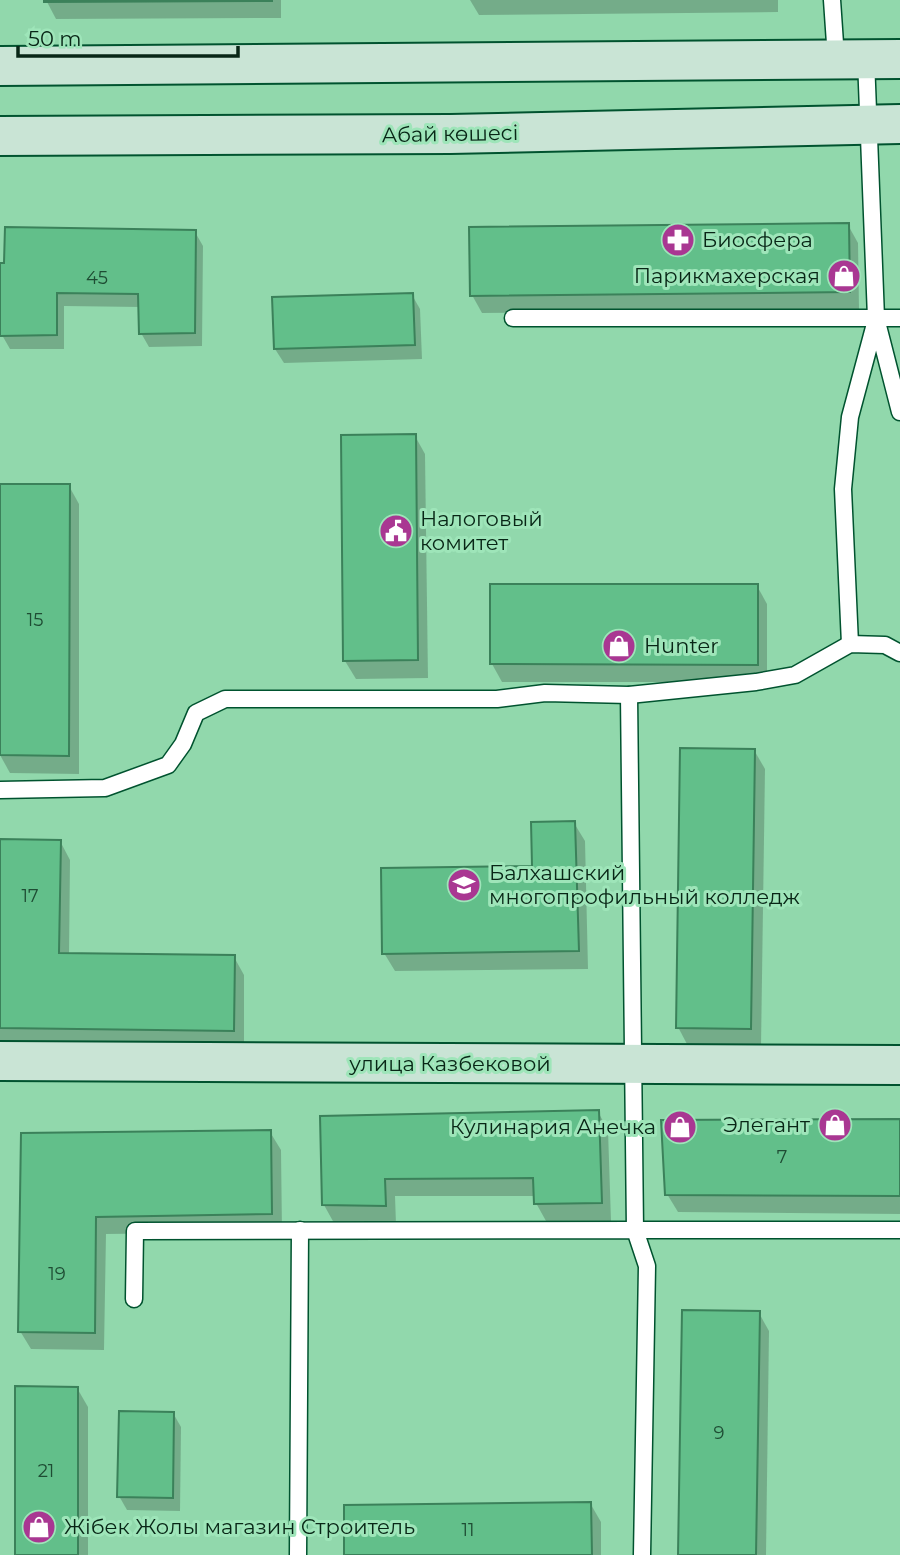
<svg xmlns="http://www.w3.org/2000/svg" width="900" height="1555" font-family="Montserrat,sans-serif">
  <rect width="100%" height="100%" fill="#91d8ac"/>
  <g fill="#0003">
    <path d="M46,0H281V18L56,19Z"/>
    <path d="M470,0H778V12L479,15Z"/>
    <path d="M848,225L858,243L859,309L482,313L472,295Z"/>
    <path d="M195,232L203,246L202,346L149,347L141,333L140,307L64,306V349H10L2,335L1,265Z"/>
    <path d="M412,295L420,309L422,359L284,363L275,349Z"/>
    <path d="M415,436L425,454L428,678L356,679L345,661Z"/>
    <path d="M0,486H69L79,504V774L10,773L0,755Z"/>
    <path d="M757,586L767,604V682H502L492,664Z"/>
    <path d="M754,750L765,769L761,1047L688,1046L678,1027Z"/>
    <path d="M574,823L585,841L588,969L395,971L384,953L534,868Z"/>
    <path d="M0,841H60L70,860L69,955L234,957L244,975V1048L0,1045Z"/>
    <path d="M598,1112L608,1130L611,1221H546L536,1203V1196H395L396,1224L334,1223L324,1205L321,1117Z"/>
    <path d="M900,1120V1214L678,1212L667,1194Z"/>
    <path d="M270,1132L281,1150L282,1232L106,1234L104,1350L31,1349L20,1331L22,1135Z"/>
    <path d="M759,1313L769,1331L766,1555H680Z"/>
    <path d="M77,1388L88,1407V1555H16Z"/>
    <path d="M173,1413L181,1427L180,1511L127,1510L119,1496Z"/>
    <path d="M590,1503L601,1522V1555H346Z"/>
  </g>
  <g fill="#62bf8a" stroke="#3b815a" stroke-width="2">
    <path d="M44,0H272V1L44,2Z"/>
    <path d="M849,223L850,292L470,296L469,227Z"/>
    <path d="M5,227L196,230L195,333L139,334L138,294L57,293V335L0,336V263H4Z"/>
    <path d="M413,293L415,345L274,349L272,297Z"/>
    <path d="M416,434L418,660L343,661L341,435Z"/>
    <path d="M0,484H70L69,756L0,755Z"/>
    <path d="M490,584H758V665L490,664Z"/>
    <path d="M680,748L755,749L751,1029L676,1028Z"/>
    <path d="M575,821L579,951L382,954L381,868L532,866L531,822Z"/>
    <path d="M0,839L61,840L59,953L235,955L234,1031L0,1028Z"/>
    <path d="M599,1110L602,1203L534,1204L533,1178L385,1179L386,1206L322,1205L320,1116Z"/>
    <path d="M900,1119V1196L665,1195L661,1120Z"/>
    <path d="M271,1130L272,1214L96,1217L95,1333L18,1332L21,1133Z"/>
    <path d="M682,1310L760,1311L756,1555H678Z"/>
    <path d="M15,1386L78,1387V1555H15Z"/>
    <path d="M119,1411L174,1412L173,1498L117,1497Z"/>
    <path d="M591,1502L592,1555H344V1505Z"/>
  </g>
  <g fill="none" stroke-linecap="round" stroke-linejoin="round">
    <defs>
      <g id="lane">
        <path d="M832,0L836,58"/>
        <path d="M866,59L876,318L900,412"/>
        <path d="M513,318H900"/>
        <path d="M850,644L843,489L850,417L876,320"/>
        <path d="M629,695L635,1230H900"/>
        <path d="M0,790L105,788L168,765L183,744L196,713L225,699H497L545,693L629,695L756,682L795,675L850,644L885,645L900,653"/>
        <path d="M134,1299L135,1231L635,1230L647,1266L642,1555"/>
        <path d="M298,1555L300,1230"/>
      </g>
      <g id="secondary">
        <path d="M0,66L900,59"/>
        <path d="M0,136L450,134L900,124"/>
        <path d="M0,1061L900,1065"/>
      </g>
    </defs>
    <use href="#lane" stroke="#00532f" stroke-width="19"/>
    <use href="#secondary" stroke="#00532f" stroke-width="42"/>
    <use href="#lane" stroke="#fff" stroke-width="16"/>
    <use href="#secondary" stroke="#c9e4d5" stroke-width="38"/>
  </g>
  <defs>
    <symbol id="pharmacy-disc" viewBox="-11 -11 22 22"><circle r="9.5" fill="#a93792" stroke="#9ee5b9"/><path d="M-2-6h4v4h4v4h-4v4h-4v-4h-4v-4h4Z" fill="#fff"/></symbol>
    <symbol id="shop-disc" viewBox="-11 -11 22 22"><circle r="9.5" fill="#a93792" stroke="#9ee5b9"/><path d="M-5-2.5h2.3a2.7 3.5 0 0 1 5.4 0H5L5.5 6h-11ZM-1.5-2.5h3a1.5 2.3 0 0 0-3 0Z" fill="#fff"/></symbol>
    <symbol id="civic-disc" viewBox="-11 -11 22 22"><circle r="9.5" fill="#a93792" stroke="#9ee5b9"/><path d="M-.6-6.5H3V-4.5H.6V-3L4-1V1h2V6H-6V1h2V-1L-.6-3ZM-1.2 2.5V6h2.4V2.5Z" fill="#fff"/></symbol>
    <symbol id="university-disc" viewBox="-11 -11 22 22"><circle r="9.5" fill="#a93792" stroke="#9ee5b9"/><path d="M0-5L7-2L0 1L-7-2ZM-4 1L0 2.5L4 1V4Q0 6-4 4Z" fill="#fff"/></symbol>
  </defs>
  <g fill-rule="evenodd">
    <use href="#pharmacy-disc" x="659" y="221" width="38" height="38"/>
    <use href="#shop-disc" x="825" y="257" width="38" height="38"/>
    <use href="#civic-disc" x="377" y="512" width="38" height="38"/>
    <use href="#shop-disc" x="600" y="627" width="38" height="38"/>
    <use href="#university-disc" x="445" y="866" width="38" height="38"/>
    <use href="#shop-disc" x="816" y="1106" width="38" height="38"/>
    <use href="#shop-disc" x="661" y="1108" width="38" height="38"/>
    <use href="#shop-disc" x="20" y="1508" width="38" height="38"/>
  </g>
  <g text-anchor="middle" stroke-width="6" stroke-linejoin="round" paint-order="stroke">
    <g font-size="18" fill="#1e4c33">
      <text x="97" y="284">45</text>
      <text x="35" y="626">15</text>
      <text x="30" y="902">17</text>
      <text x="782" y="1163">7</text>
      <text x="57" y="1280">19</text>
      <text x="719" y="1439">9</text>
      <text x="46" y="1477">21</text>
      <text x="468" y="1536">11</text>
    </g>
    <g font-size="21" fill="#082616" stroke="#9ee5b9">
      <text transform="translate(450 134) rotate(-1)" y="7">Абай көшесі</text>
      <text x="450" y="1071">улица Казбековой</text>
    </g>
    <g font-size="21" fill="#082616" stroke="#9ee5b9" text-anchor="start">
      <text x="702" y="247">Биосфера</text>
      <text x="820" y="283" text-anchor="end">Парикмахерская</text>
      <text x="420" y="526">Налоговый<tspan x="420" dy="24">комитет</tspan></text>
      <text x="644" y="653">Hunter</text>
      <text x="489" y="880">Балхашский<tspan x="489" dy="24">многопрофильный колледж</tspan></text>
      <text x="810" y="1132" text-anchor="end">Элегант</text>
      <text x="656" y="1134" text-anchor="end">Кулинария Анечка</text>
      <text x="64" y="1534">Жібек Жолы магазин Строитель</text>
    </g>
  </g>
  <path d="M18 46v10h220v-10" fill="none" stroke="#082616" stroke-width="3.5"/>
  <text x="28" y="46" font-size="21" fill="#082616" stroke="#9ee5b9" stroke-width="5" paint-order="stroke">50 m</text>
</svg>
